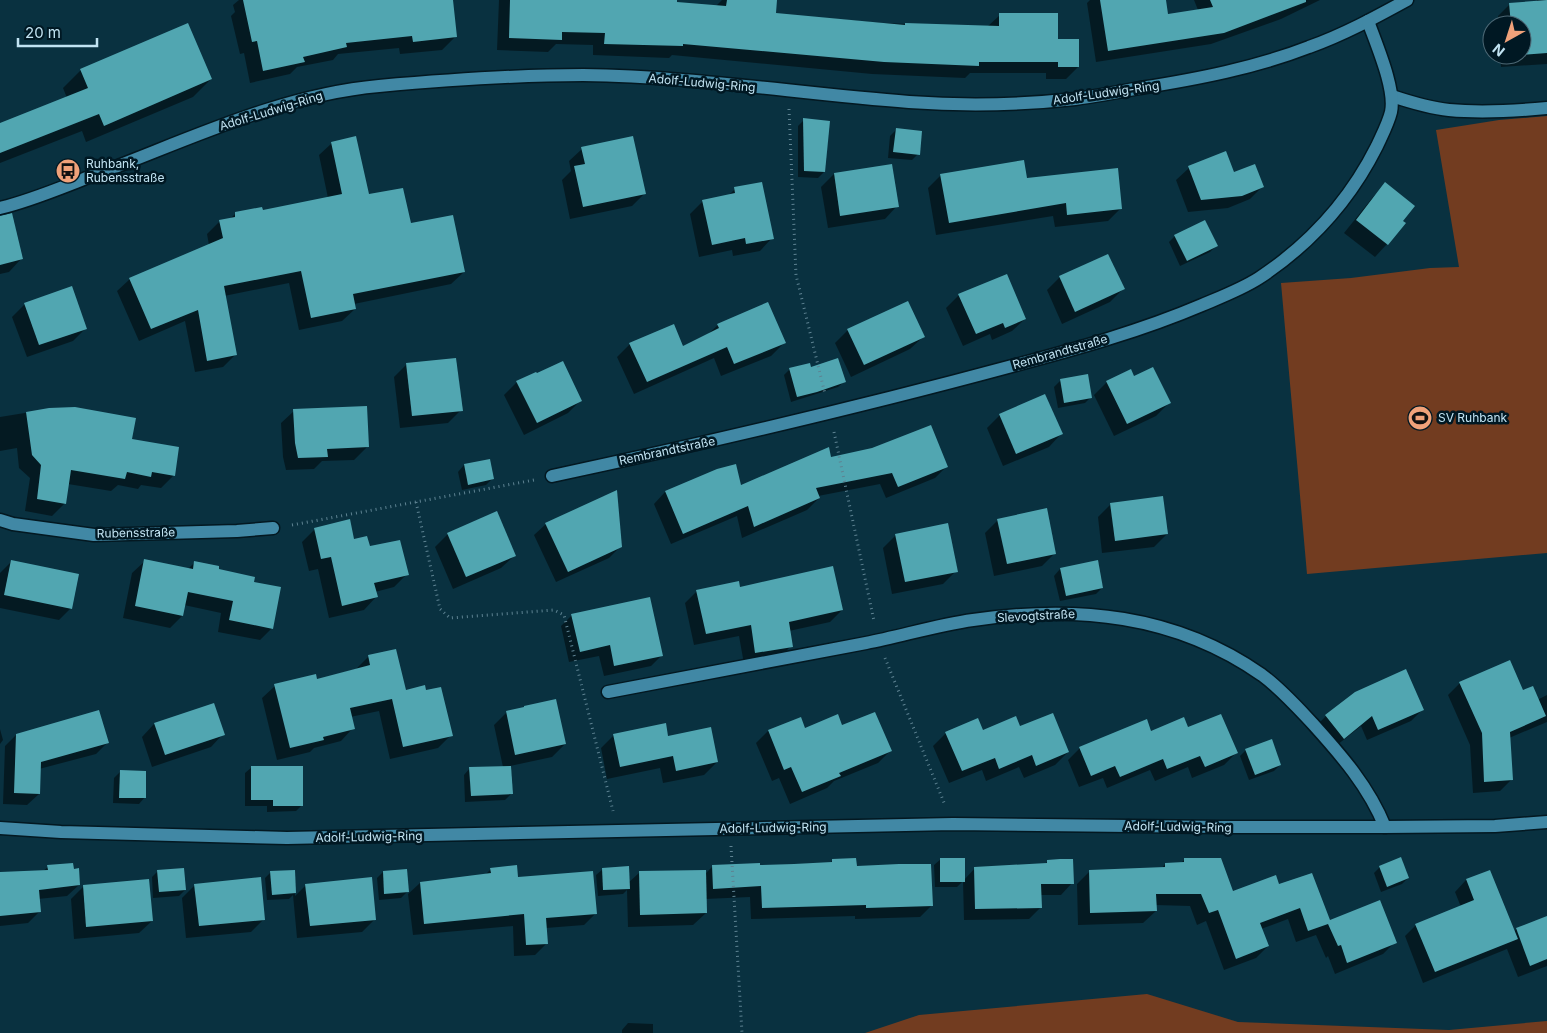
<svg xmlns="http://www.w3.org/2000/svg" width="1547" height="1033" font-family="Inter,sans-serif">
  <rect width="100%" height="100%" fill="#093140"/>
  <g fill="#723c20">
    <path d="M1547,116V553L1307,574L1281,283L1351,278L1430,268L1459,267L1436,130L1499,120Z"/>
    <path d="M1147,994L1238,1022L1449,1030L1547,1021V1033H865L919,1015Z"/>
  </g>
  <g fill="#0007">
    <path d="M239,0H447L455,37L442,50L400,54L399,48L338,54L333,60L297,67L290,74L250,83L244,53L240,54L231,16L235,12L233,5Z"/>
    <path d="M499,0H676L675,3L716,6L722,0H776L775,14L883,23L987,27L1000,15L1056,41L1078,67L1066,79H1046V73H970L965,78L872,74L672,55L669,58L593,55V45L556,44L548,52L497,50Z"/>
    <path d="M1090,0H1164L1167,15L1198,10L1194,0H1320L1281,19L1211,44L1096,62L1087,3Z"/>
    <path d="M1537,0H1547V64L1501,67L1500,55H1522V25H1498V16L1510,4L1537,2Z"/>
    <path d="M81,70L211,79L193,97L86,142L82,131L0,163V124L67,98L63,88Z"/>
    <path d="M804,120L824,172L818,178L798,177V126Z"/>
    <path d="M896,130L918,154L912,160L888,158L890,136Z"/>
    <path d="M332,143L368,196L410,224L464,272L451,284L354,304L355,309L342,321L299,330L289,283L224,296L235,355L223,367L195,372L185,321L139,341L117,291L130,279L209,245L207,234L220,221L230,219L236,213L262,211L328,198L319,155Z"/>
    <path d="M582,149L645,193L632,206L570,219L562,180L571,171L569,161Z"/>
    <path d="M891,165L897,206L885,219L828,228L821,187L834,174Z"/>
    <path d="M1189,168L1233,173L1263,186L1250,199L1228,208L1188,212L1176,180Z"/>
    <path d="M941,175L1026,180L1121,208L1108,221L1055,227L1053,216L936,235L928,188Z"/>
    <path d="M1386,184L1401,221L1387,244L1375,257L1344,233L1373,197Z"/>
    <path d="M735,189L772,238L760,251L733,256L732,250L699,257L690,214L703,201L728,196Z"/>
    <path d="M1175,236L1216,246L1210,252L1180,266L1169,242Z"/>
    <path d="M0,238L21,259L9,272L0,274Z"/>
    <path d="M1107,255L1123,289L1110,302L1062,324L1047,290L1059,278Z"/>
    <path d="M959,295L1025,319L1012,331L992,340L990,334L963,346L946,308Z"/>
    <path d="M25,304L86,328L73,341L27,357L12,317Z"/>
    <path d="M718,325L784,343L771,356L721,376L714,358L634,394L617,357L630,344L683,348L707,335Z"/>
    <path d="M848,330L923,337L910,349L851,377L835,343Z"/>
    <path d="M407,364L461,410L448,423L400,428L394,377Z"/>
    <path d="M810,368L845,381L838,387L791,402L784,375L790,369Z"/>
    <path d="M1087,376L1091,397L1085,403L1058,408L1054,387L1060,381Z"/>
    <path d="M1133,378L1169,403L1156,416L1114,436L1094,395L1107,382Z"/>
    <path d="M517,382L581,400L568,413L524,435L504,395Z"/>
    <path d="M49,409L131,440L178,448L173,476L161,488L141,485L138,489L118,485L111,491L68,484L65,503L52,516L25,511L30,478L19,468L17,448L0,451V417Z"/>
    <path d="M294,411L367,447L354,460L322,461L314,469L286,470L283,457L281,423Z"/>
    <path d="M1000,415L1061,434L1049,447L1003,466L987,428Z"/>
    <path d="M830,458L946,467L935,478L886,498L880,484L818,496L819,498L807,510L742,538L737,516L671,544L654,504L665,492L718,470L740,487Z"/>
    <path d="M489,461L492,479L486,485L462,490L458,472L464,465Z"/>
    <path d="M1111,504L1167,534L1154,547L1102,553L1098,517Z"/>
    <path d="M998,520L1055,553L1042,566L994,576L985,533Z"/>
    <path d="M546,524L621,546L609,558L556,582L534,535Z"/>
    <path d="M315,529L354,540L369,548L407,574L394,587L375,592L376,597L364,610L329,618L318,569L309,571L302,542Z"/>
    <path d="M448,534L514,556L501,568L453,589L435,547Z"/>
    <path d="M896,535L956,571L943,584L892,594L883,548Z"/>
    <path d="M145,561L188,569L195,562L253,583L272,628L260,640L218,632L221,613L184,605L182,616L170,628L123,618L132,573Z"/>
    <path d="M11,562L71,608L59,620L0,608V573Z"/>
    <path d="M1060,569L1102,588L1096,594L1060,601L1054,576Z"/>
    <path d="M739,589L842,610L830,622L789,631L791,646L779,658L744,664L739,636L694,645L685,603L697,591Z"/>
    <path d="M572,615L662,655L651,666L604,676L599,656L569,662L561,626Z"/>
    <path d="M368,657L451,735L438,748L390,759L379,711L350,717L353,728L341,741L314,748L310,752L277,760L262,698L275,686L316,680L356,669Z"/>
    <path d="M1460,683L1522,691L1537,700L1547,695V722L1509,738L1512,779L1500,791L1473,793L1470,745L1448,695Z"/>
    <path d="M1422,710L1411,721L1367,740L1361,726L1332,749L1315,727L1326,716Z"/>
    <path d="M507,712L565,744L552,757L510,766L511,794L505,800L465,802L464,775L470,768L503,767L494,725Z"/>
    <path d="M800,718L805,730L842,727L890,751L878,763L834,781L827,788L790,804L779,778L772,781L756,743L768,731Z"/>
    <path d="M154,724L223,734L211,747L152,767L142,737Z"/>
    <path d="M1020,728L1068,752L1055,765L1024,778L1019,767L986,781L982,770L949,783L933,746L946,733Z"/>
    <path d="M0,729L3,740L0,744Z"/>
    <path d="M1188,729L1236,753L1224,765L1192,778L1188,767L1155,781L1150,770L1107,788L1103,778L1079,787L1068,760L1080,748L1150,732Z"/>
    <path d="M16,735L107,743L96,754L39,769V794L27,805L3,804L5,746Z"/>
    <path d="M614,735L668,737L717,762L704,775L663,783L660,768L607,779L601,748Z"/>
    <path d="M1246,750L1280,765L1274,771L1249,780L1240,756Z"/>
    <path d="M252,767L302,805L296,811L267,812V806H245V773Z"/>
    <path d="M120,772L145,797L139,804L113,803L114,778Z"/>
    <path d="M941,859L964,880L975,868L1045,864L1048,861L1072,883L1061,895H1040L1041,907L1029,919L964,920L963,881L957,887H935L934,865Z"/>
    <path d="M833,860L856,868L932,905L920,917L855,919V916L751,919L750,897L705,899L706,913L693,925L628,927L627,890L623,894L598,896L596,875L603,869L628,883L639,873L704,875L713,866H759L830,863Z"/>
    <path d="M1184,860L1232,892L1279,886L1329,922L1395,942L1383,954L1335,974L1328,956L1326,958L1316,935L1296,942L1288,919L1261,929L1268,946L1256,958L1224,970L1206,921L1197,925L1190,906L1155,905L1156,911L1143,923L1078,925L1077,884L1089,872L1161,869L1165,864H1180Z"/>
    <path d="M48,867L79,885L67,896L38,899L39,912L28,923L0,926V874L43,871Z"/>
    <path d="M1380,867L1408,878L1402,884L1381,892L1374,873Z"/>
    <path d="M491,869L517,879L596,913L584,925L546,928L547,943L535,955L514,956L513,926L413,935L408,894L420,883L485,875Z"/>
    <path d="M158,871L185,890L179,896L153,898L152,877Z"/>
    <path d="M294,871L295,896L306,885L375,919L362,932L297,938L293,895L289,899L267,900L265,878L271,872Z"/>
    <path d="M1489,871L1514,932L1516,929L1547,917V966L1518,977L1507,949L1423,983L1405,936L1416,925L1461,907L1455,892L1466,880Z"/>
    <path d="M383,872L407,892L401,898L379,900L377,878Z"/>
    <path d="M195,885L264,919L251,932L186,938L182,898Z"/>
    <path d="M84,886L152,921L139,933L74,939L71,899Z"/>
    <path d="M628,1023L653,1024V1033H622V1030Z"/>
  </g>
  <g fill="#51a6b1">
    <path d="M243,0H453L457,37L413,42L412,36L346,43L347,47L303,57L305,62L263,71L257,41L252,42Z"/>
    <path d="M510,0H677V2L726,6L727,0H777L776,13L905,25V23L999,26V13H1058V39H1079V67H1058V62H979V66L884,62L683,44V46L604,44L605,33L562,32V40L509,38Z"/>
    <path d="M1100,0H1166L1168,14L1213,7L1210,0H1306V2L1224,33L1108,51Z"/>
    <path d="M1547,0V53L1522,55V25H1511L1509,3Z"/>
    <path d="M188,23L212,79L104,126L99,114L0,153V123L88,88L80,69Z"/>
    <path d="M803,118L830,121L825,172L804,171Z"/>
    <path d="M896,128L922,131L920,155L893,152Z"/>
    <path d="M356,136L369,194L403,188L411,223L453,215L465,272L353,294L356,309L311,318L301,271L224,286L237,355L207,361L198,310L151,329L129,278L223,238L219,220L235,217V212L262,207L263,210L342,194L331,142Z"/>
    <path d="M633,136L646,194L583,207L574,166L585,164L581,147Z"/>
    <path d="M1226,151L1234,172L1255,164L1264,187L1242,196L1201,200L1188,166Z"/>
    <path d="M1024,160L1027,178L1118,168L1122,209L1067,215L1066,203L949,223L940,174Z"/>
    <path d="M892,164L899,207L840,216L834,173Z"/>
    <path d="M762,182L774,239L746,244L745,238L712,245L702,200L735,193L734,187Z"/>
    <path d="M1385,182L1415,206L1403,221L1406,223L1388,245L1356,220Z"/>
    <path d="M12,213L23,259L0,265V216Z"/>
    <path d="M1205,220L1218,246L1187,261L1174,235Z"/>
    <path d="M1108,254L1125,289L1075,312L1059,276Z"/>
    <path d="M1007,274L1026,319L1005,328L1003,323L976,334L958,294Z"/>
    <path d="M72,286L87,329L39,345L24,303Z"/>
    <path d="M908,301L925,337L864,365L847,329Z"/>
    <path d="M768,302L786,343L734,364L727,347L647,382L629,343L674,324L683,346L719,328L717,324Z"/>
    <path d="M456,358L463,411L412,416L406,363Z"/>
    <path d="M838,358L846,382L817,392L797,397L789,368L810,363L811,367Z"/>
    <path d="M563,361L582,401L537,423L516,381L536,372L537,373Z"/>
    <path d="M1153,367L1171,403L1127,424L1106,381L1131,369L1134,376Z"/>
    <path d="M1088,374L1092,398L1064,403L1060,379Z"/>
    <path d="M1045,394L1063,434L1016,454L999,414Z"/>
    <path d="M367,406L369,447L327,449L328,457L298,458L295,443L293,409Z"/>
    <path d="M75,407L136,418L132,439L179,447L175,476L152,472L151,477L127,472L125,479L71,470L66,504L37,499L41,465L32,455L26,412L49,408Z"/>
    <path d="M931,425L948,467L898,487L892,473L816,488L820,498L754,527L748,506L683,534L665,491L717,469L736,464L741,485L829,447L831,457L872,448Z"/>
    <path d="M490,459L494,479L468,485L464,464Z"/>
    <path d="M617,490L622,547L568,572L545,523Z"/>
    <path d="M1163,496L1168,534L1115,541L1110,503Z"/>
    <path d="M1047,508L1056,554L1007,564L997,519Z"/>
    <path d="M497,511L516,556L466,577L447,533Z"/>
    <path d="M350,519L354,539L367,536L370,546L400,540L409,575L374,583L378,597L342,606L331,557L321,559L314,528Z"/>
    <path d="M948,523L958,572L905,582L895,534Z"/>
    <path d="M144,559L193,569L194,561L219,566V569L255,577L254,582L281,587L273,629L229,620L233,601L188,592L183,616L135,606Z"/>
    <path d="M11,560L79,574L72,609L4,595Z"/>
    <path d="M1098,560L1103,588L1066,596L1060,568Z"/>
    <path d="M833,566L843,610L789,622L793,647L755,653L751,625L706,634L696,590L739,581L740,587Z"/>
    <path d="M650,597L663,656L614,666L610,645L580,652L571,614Z"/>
    <path d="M396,649L406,690L425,685L426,690L441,687L453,736L403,747L392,699L350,708L355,729L323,737L324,740L290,748L274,684L316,674L317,679L370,665L368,655Z"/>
    <path d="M1510,660L1523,690L1533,686L1546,716L1510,732L1513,780L1484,782L1482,733L1459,682Z"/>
    <path d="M1406,669L1424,710L1378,730L1372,716L1344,739L1325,715L1355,692Z"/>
    <path d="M556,699L566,744L515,755L506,711L524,707V706Z"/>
    <path d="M214,703L225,735L165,755L154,723Z"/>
    <path d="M99,710L109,743L41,762L40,794L14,793L16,734Z"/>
    <path d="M875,712L892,751L839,773L841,776L802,792L791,767L784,770L768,730L801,717L805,728L838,714L842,725Z"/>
    <path d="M1053,713L1069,752L1036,766L1032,755L999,769L995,758L962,771L945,732L978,718L983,730L1016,716L1020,726Z"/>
    <path d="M1221,714L1238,753L1205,767L1200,756L1167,769L1163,759L1120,777L1115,766L1091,776L1079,747L1147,719L1151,731L1184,717L1188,727Z"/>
    <path d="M666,723L668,736L711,727L718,762L676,771L673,756L620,767L613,734Z"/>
    <path d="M1272,739L1281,765L1255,775L1245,749Z"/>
    <path d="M251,766H303V806H273V800H251Z"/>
    <path d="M511,766L513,794L471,796L469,767Z"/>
    <path d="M120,770L146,771V798H119Z"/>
    <path d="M1401,857L1409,878L1387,887L1379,866Z"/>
    <path d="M856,858L857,866L899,864H931L933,906L866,908V905L762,908L761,886L713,889L712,865L760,863V865L794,864L832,862V859Z"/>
    <rect x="940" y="858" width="25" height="24"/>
    <path d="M1184,858H1221L1233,891L1276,875L1279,884L1312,873L1330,920L1380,900L1397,943L1347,963L1341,945L1338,946L1328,924L1308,931L1300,908L1260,923L1269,946L1236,959L1218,910L1209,913L1201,894H1156L1157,911L1090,913L1089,870L1165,867V863L1184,862Z"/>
    <path d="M1060,859H1073L1074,884H1041L1042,908L975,909L974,867L1047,863V860Z"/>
    <path d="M73,863L74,869L79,868L80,885L39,890L41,912L0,916V872L48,870L47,865Z"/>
    <path d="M517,865L518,877L593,871L597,914L546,918L548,944L526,945L524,914L424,924L420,882L491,873L490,868Z"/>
    <path d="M629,866L630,889L603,890L602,868Z"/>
    <path d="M184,868L186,890L159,892L157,870Z"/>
    <path d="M407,869L409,892L384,894L383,871Z"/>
    <path d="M295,870L296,893L272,895L270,871Z"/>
    <path d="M706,870L707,913L640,915L639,871Z"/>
    <path d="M1490,870L1518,939L1435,972L1415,924L1474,900L1466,879Z"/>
    <path d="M261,877L265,920L199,926L194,884Z"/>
    <path d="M372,877L376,920L310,926L305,884Z"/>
    <path d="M149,879L153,921L86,927L83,885Z"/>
    <path d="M1547,916V959L1530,966L1516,928Z"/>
  </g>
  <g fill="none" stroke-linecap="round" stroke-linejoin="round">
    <defs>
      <g id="street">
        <path d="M1392,96C1410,102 1429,108 1449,110C1481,113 1515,111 1547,108"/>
        <path d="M0,208C30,201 60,188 89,177C184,142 278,95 379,86C447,80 515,75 583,75C692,76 800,94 909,102C964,106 1020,105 1075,99C1097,96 1119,92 1140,88C1197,79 1255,68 1309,47C1343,35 1376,17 1407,0"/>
        <path d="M552,476C706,443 860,407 1012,366C1076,349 1141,331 1202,305C1221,297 1242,289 1259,278C1309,245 1350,200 1377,146C1382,135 1388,124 1391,112C1396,89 1376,44 1368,21"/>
        <path d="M0,520L13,524L94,535L237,531L273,528"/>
        <path d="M608,692C694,675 780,659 866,643C902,636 937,625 973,620C1076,605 1175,614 1262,675C1281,689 1297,707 1313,724C1341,755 1369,787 1385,827"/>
        <path d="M0,828L61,832L287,838L953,824L1221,827H1385L1495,826L1547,822"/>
      </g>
    </defs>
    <use href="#street" stroke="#031821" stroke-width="15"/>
    <g stroke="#5e8392" stroke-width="3" stroke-dasharray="1 4" stroke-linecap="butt">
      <path d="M789,109L796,275L825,394"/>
      <path d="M834,432L874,621"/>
      <path d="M416,502L440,609L450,618L554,610L564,615L613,811"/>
      <path d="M292,525L534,480"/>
      <path d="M885,658L945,805"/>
      <path d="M731,846L742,1033"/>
    </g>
    <use href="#street" stroke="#4188a5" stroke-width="12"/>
  </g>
  <defs>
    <symbol id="bus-disc" viewBox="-11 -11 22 22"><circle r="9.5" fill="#f0a27a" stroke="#001823"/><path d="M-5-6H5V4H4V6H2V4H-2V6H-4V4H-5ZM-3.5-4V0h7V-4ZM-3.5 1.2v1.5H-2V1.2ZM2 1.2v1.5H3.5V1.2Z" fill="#111"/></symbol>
    <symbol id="stadium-disc" viewBox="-11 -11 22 22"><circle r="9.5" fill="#f0a27a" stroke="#001823"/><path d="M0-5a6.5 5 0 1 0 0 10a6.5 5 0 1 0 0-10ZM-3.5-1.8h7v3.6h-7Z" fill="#111"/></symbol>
  </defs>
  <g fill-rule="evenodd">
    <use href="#bus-disc" x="54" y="157" width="28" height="28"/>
    <use href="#stadium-disc" x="1406" y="404" width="28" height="28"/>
  </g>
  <g text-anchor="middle" stroke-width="5" stroke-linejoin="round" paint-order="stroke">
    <g font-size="12" fill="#c1e3f2" stroke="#001823">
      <text transform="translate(702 83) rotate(5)" y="4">Adolf-Ludwig-Ring</text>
      <text transform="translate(1106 93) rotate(-8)" y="4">Adolf-Ludwig-Ring</text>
      <text transform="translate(271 111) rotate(-17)" y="4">Adolf-Ludwig-Ring</text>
      <text transform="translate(1060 352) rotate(-16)" y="4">Rembrandtstraße</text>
      <text transform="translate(667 451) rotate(-12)" y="4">Rembrandtstraße</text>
      <text transform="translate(136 533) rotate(-1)" y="4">Rubensstraße</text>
      <text transform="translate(1036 616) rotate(-3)" y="4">Slevogtstraße</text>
      <text transform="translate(1178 827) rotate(1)" y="4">Adolf-Ludwig-Ring</text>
      <text transform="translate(773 828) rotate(-1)" y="4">Adolf-Ludwig-Ring</text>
      <text transform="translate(369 837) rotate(-1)" y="4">Adolf-Ludwig-Ring</text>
    </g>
    <g font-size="12" fill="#c1e3f2" stroke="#001823" text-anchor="start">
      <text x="86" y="168">Ruhbank,<tspan x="86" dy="14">Rubensstraße</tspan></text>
      <text x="1438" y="422">SV Ruhbank</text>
    </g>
  </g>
  <g transform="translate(1507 40) rotate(219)"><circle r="24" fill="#001823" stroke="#4d6976"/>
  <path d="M0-4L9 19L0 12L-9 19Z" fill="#f0a27a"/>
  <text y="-8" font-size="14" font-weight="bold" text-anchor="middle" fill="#c1e3f2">N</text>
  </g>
  <path d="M18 38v8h79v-8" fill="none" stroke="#c1e3f2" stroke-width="2.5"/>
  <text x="25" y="38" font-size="15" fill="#c1e3f2" stroke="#001823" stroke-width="4" paint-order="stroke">20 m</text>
</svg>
